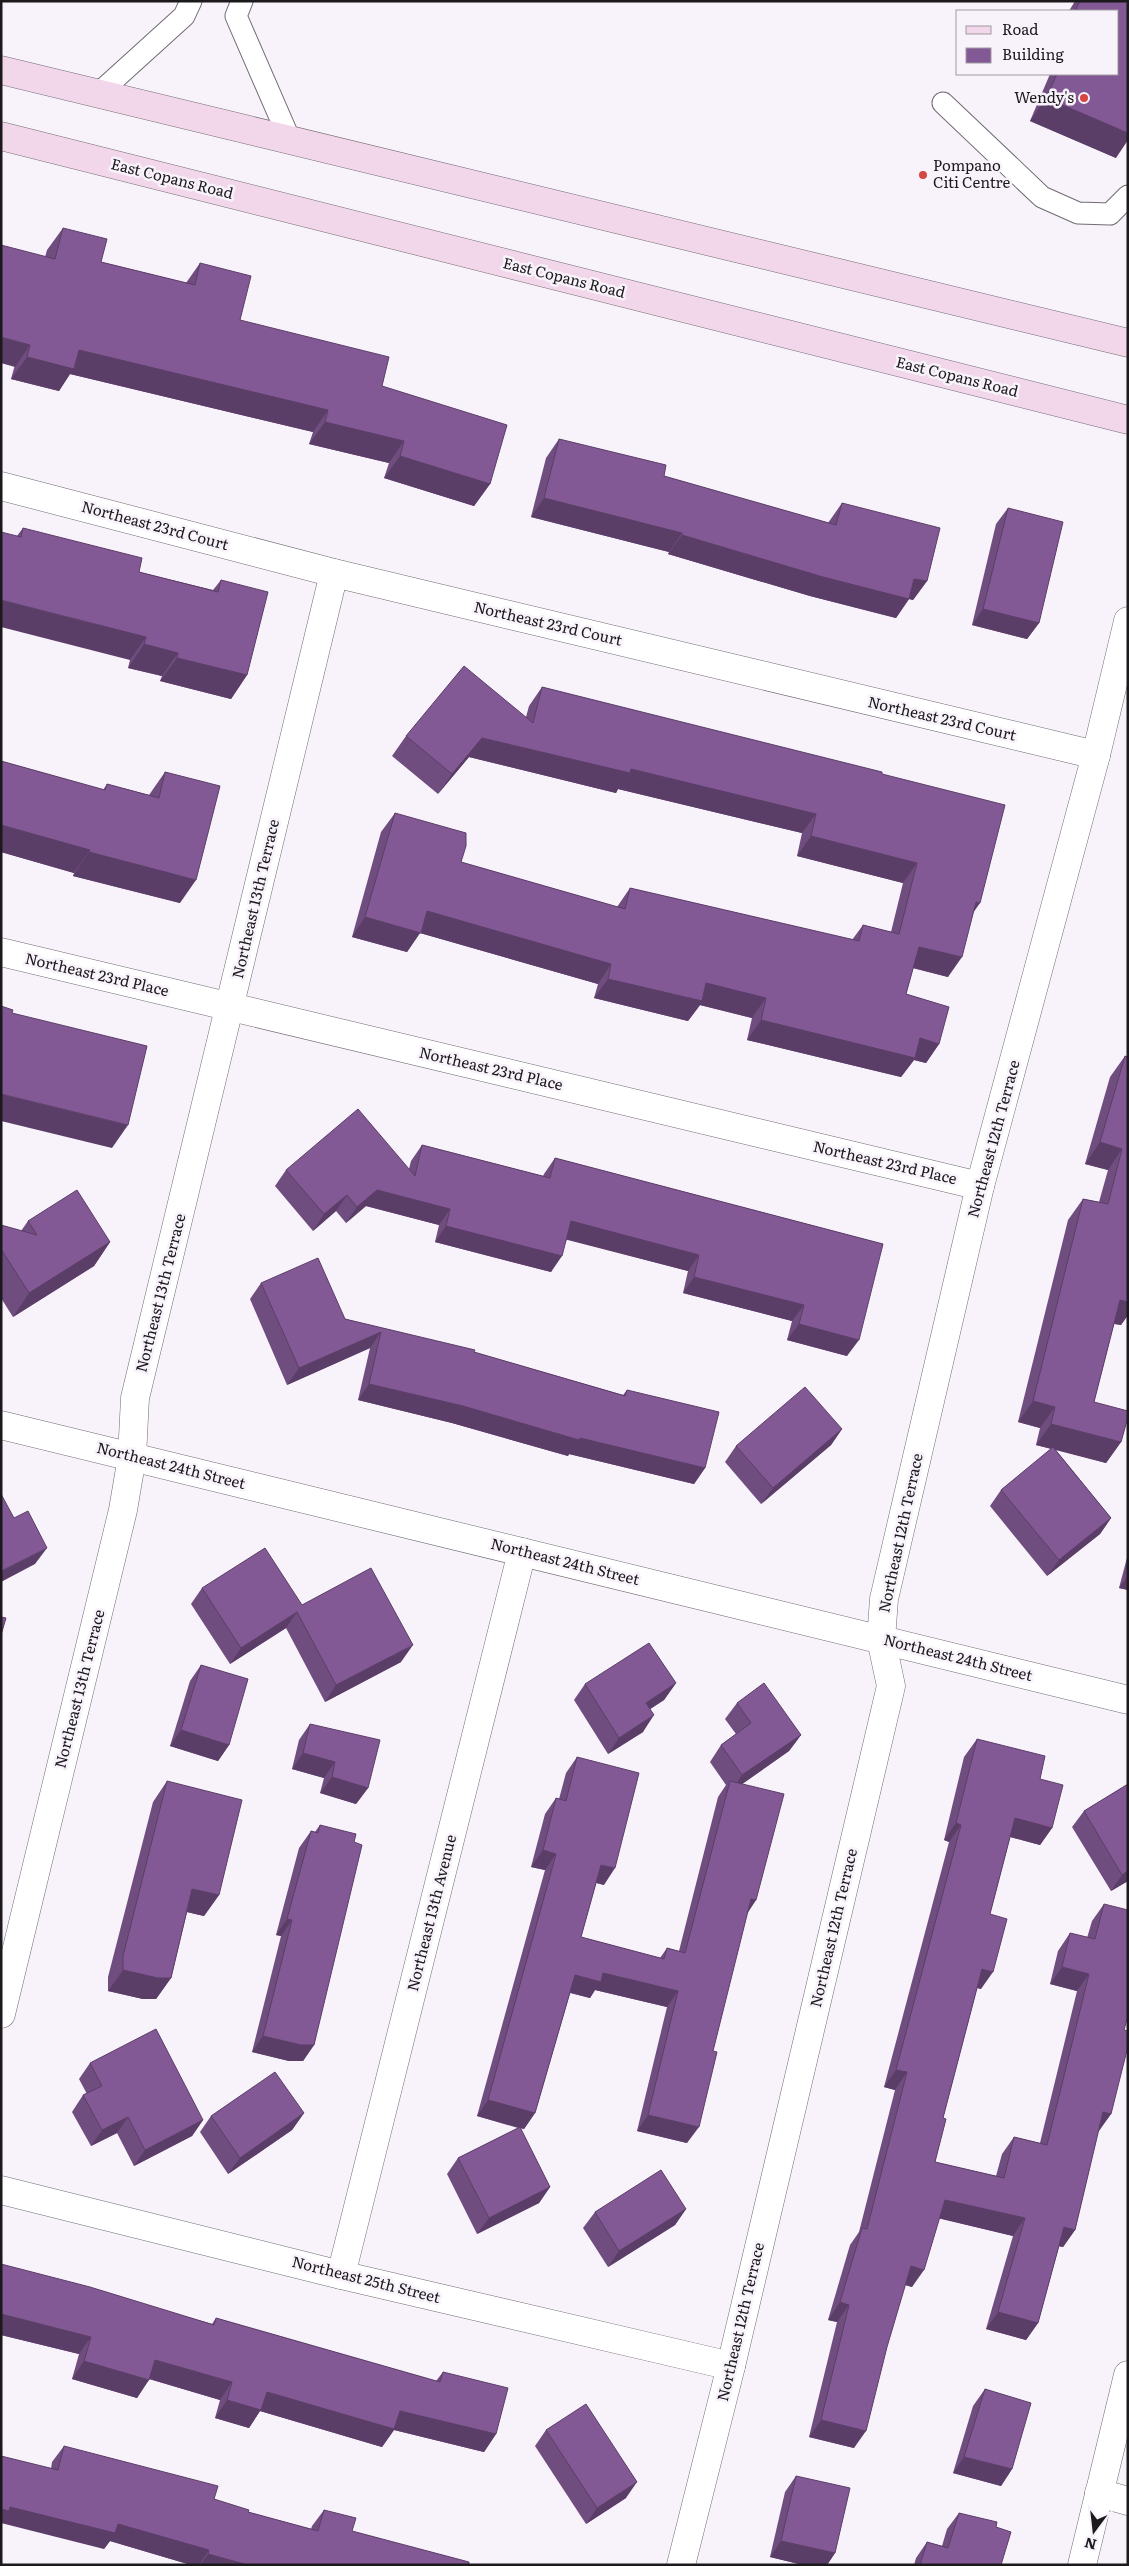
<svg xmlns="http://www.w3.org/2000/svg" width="1129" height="2566" font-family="Literata,serif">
  <rect width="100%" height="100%" fill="#f8f2fb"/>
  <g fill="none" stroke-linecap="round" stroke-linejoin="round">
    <defs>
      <g id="service">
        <path d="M242,1L236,16L289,138"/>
        <path d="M99,93L184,16L191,1"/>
        <path d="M943,103L1042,197L1078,213L1110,214L1128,196"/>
      </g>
      <g id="minor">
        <path d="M1,486L334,573L1096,755"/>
        <path d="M1,952L980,1186"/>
        <path d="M1,1425L1128,1700"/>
        <path d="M1,2014L123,1510L132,1457L135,1398L334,573"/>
        <path d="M1,2190L341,2275L731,2366"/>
        <path d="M341,2275L522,1552"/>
        <path d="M1099,2493L1128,2501"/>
        <path d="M681,2565L731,2366L891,1686L881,1639L884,1599L980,1186L1096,755L1128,621"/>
        <path d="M1082,2565L1128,2375"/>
      </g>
      <g id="secondary">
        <path d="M1,70L1128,343"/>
        <path d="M1,136L1128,420"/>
      </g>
    </defs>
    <use href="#service" stroke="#716b74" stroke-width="23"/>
    <use href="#minor" stroke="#716b74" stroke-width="29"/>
    <use href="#secondary" stroke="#716b74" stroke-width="29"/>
    <use href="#service" stroke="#fff" stroke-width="21"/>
    <use href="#minor" stroke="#fff" stroke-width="28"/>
    <use href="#secondary" stroke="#f2d7eb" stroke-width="28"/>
  </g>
  <g fill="#704d7f">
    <path d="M1075,1H1128L1116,158L1030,121L1050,74H1118V11H1069Z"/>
    <path d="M63,228L101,262L186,283L200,263L240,320L382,386L490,484L474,506L384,478L389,463L309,444L313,432L70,374L59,391L11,379L47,250Z"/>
    <path d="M559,439L664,476L828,523L842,503L927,581L913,600L909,599L896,618L810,596L668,554L669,552L531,517L546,458Z"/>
    <path d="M1008,508L1039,623L1027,639L972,625L996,524Z"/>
    <path d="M23,528L139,572L213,590L221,580L247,675L231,699L160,681L162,676L128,668L130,660L17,536Z"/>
    <path d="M542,687L882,774L973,914L948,977L913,968L906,994L939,1044L926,1063L914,1060L901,1077L747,1040L752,1018L700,1005L688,1021L594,998L598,984L420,933L407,952L352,937L381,832L395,813L461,862L617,907L630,888L852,940L863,925L891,932L903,883L797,856L802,833L618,789L616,793L469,757L438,794L392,756L406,736L526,717L529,706Z"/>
    <path d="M1,761L103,790L107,784L149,795L165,772L180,903L73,876L74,873L1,852Z"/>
    <path d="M1125,1056L1128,1057V1315L1121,1325L1114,1324L1094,1402L1121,1442L1106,1463L1055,1449L1111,1518L1100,1534L1047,1576L990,1506L1001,1490L1052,1449L1036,1445L1040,1428L1018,1422L1068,1220L1083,1199L1099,1202L1108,1170L1085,1164L1110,1077Z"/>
    <path d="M422,1145L543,1176L544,1174L555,1158L883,1244L847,1356L787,1340L792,1321L683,1293L688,1271L567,1239L551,1272L435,1242L439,1225L366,1206L346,1223L336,1211L313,1231L275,1186L286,1170L409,1169L411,1161Z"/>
    <path d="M28,1221L110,1242L94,1266L13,1317L1,1298V1225L21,1231Z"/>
    <path d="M261,1283L345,1319L474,1352L623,1395L627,1390L705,1468L694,1484L569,1454L568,1456L452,1423L358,1400L370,1348L287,1385L250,1299Z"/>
    <path d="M842,1429L831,1445L761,1504L725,1462L736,1446Z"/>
    <path d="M1128,1554V1590L1119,1588Z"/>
    <path d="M202,1588L302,1605L401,1662L325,1702L286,1628L230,1664L191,1604Z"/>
    <path d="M201,1665L229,1745L218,1761L170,1746L190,1681Z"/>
    <path d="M676,1683L664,1700L650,1709L643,1732L608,1754L574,1700L585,1684Z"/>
    <path d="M737,1703L801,1735L789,1751L742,1784L756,1900L747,1914L687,2143L637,2131L667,2007L595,1990L590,1998L570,1993L535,2113L524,2129L520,2128L550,2187L539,2203L477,2234L447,2174L458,2158L518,2128L477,2116L545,1870L531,1867L545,1814L556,1798L559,1799L566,1773L577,1757L604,1885L596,1883L581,1937L660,1958L667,1948L679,1951L718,1797L726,1785L710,1762L721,1745L736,1734L725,1719Z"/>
    <path d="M310,1724L368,1788L356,1804L320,1793L324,1778L292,1769L299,1740Z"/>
    <path d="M977,1739L1040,1779L1052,1828L1040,1845L1010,1837L990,1914L981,1989L977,1988L943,2118L935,2162L996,2176L1002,2154L1014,2137L1040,2143L1077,1991L1050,1984L1058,1951L1070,1933L1087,1938L1092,1921L1104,1904L1124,2030L1111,2114L1098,2131L1075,2230L1063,2247L1059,2246L1038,2323L1026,2340L986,2329L1013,2236L939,2218L912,2287L905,2285L854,2448L809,2437L837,2322L828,2320L850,2245L859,2232L895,2090L884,2087L949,1842L944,1840L964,1757Z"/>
    <path d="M167,1781L219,1895L204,1916L187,1912L171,1978L156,1999H143L108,1991V1977L153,1802Z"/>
    <path d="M1128,1784V1881L1111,1891L1072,1827L1084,1811Z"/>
    <path d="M320,1825L354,1842L314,2045L303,2061H289L252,2052L281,1936L276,1935L299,1848L311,1831L315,1832Z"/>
    <path d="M90,2063L203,2120L192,2136L134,2166L117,2133L91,2146L72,2112L83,2095L87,2094L79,2079Z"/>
    <path d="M304,2113L292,2130L228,2174L200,2132L211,2116Z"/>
    <path d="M686,2209L675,2225L608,2267L583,2228L595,2212Z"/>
    <path d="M1,2264L212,2324L216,2318L436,2381L443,2372L496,2434L484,2452L394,2430L382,2447L260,2411L249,2428L215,2418L220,2400L149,2379L137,2398L72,2379L79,2354L1,2335Z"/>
    <path d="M985,2389L1012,2469L1001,2486L953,2473L973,2406Z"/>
    <path d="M546,2430L626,2498L586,2524L535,2446Z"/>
    <path d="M64,2446L214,2499L248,2512L311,2529L312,2526L324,2510L352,2531L469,2565H191L110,2541L104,2549L51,2469L52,2462Z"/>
    <path d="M796,2476L835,2553L827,2565H803L770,2557L785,2492Z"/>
    <path d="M959,2513L996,2527L1001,2565H914L916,2558L927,2542L942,2546L947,2529Z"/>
  </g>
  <g fill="#5b3e68">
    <path d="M1046,98L1128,133V140L1116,158L1030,121Z"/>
    <path d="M1,337L30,345L15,367L1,363Z"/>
    <path d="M79,350L328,410L313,432L70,374L59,391L11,379L27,357Z"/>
    <path d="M325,422L404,441L389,463L309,444Z"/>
    <path d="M400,456L490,484L474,506L384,478Z"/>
    <path d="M544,498L682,533L669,552L531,517Z"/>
    <path d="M682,535L914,579L927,581L913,600L909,599L896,618L810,596L668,554Z"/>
    <path d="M1,600L146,637L130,660L1,627Z"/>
    <path d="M983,609L1039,623L1027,639L972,625Z"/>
    <path d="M144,644L178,653L162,676L128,668Z"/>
    <path d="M177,658L247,675L231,699L160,681Z"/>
    <path d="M482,738L631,769L816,814L802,833L618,789L616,793L469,757L438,794L452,774Z"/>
    <path d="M1,825L90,850L74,873L1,852Z"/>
    <path d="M811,836L917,863L903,883L797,856Z"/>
    <path d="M89,852L196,880L180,903L73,876Z"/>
    <path d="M976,902L980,903L966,923Z"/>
    <path d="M427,911L611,964L598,984L420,933L407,952L352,937L365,917Z"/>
    <path d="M919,947L962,957L948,977L905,966Z"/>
    <path d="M608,979L706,983L766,998L752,1018L700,1005L688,1021L594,998Z"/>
    <path d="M761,1020L920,1038L939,1044L926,1063L914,1060L901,1077L747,1040Z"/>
    <path d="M1,1094L128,1125L112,1148L1,1121Z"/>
    <path d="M1100,1142L1122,1149L1108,1170L1085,1164Z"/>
    <path d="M377,1190L450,1209L439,1225L366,1206L346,1223L357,1207Z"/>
    <path d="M347,1195L336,1211L313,1231L324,1214Z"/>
    <path d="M571,1221L699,1255L688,1271L560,1238Z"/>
    <path d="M446,1226L562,1256L551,1272L435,1242Z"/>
    <path d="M110,1242L94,1266L13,1317L29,1293Z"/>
    <path d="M694,1277L804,1305L792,1321L683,1293Z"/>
    <path d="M1120,1300L1128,1302V1315L1121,1325L1105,1322Z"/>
    <path d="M799,1324L859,1340L847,1356L787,1340Z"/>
    <path d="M381,1332L370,1348L287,1385L299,1368Z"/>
    <path d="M369,1384L463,1406L580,1438L705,1468L694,1484L569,1454L568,1456L452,1423L358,1400Z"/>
    <path d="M1033,1401L1055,1407L1040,1428L1018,1422Z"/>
    <path d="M1051,1424L1121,1442L1106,1463L1036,1445Z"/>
    <path d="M842,1429L831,1445L761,1504L773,1488Z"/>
    <path d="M1111,1518L1100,1534L1047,1576L1059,1560Z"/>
    <path d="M47,1548L35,1564L1,1582V1571Z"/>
    <path d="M1128,1576V1590L1119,1588Z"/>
    <path d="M297,1612L286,1628L230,1664L241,1648Z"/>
    <path d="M413,1645L401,1662L325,1702L336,1685Z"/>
    <path d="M676,1683L664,1700L635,1719L646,1703Z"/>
    <path d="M654,1715L643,1732L608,1754L619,1738Z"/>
    <path d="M181,1730L229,1745L218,1761L170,1746Z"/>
    <path d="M801,1735L789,1751L731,1792L742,1775Z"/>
    <path d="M303,1753L335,1762L324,1778L292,1769Z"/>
    <path d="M332,1777L368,1788L356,1804L320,1793Z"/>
    <path d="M1015,1818L1052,1828L1040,1845L1003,1835Z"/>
    <path d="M956,1823L961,1825L949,1842L944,1840Z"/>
    <path d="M543,1850L556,1854L545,1870L531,1867Z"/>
    <path d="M601,1865L615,1868L604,1885L590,1881Z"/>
    <path d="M1128,1871V1881L1111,1891L1122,1875Z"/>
    <path d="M192,1889L219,1895L204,1916L178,1910Z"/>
    <path d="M751,1899L756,1900L745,1916Z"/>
    <path d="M287,1919L292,1920L281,1936L276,1935Z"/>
    <path d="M1062,1967L1089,1974L1077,1991L1050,1984Z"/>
    <path d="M982,1969L993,1972L981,1989L970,1986Z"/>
    <path d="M123,1970L171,1978L156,1999H143L108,1991Z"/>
    <path d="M603,1973L678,1991L667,2007L595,1990L590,1998L564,1991L575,1975Z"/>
    <path d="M263,2036L314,2045L303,2061H289L252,2052Z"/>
    <path d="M896,2070L907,2072L895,2090L884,2087Z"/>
    <path d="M488,2100L535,2113L524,2129L477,2116Z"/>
    <path d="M1103,2112L1111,2114L1099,2131L1091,2129Z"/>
    <path d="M304,2113L292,2130L228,2174L240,2158Z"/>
    <path d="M648,2115L699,2127L687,2143L637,2131Z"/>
    <path d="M128,2117L117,2133L91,2146L102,2130Z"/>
    <path d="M203,2120L192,2136L134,2166L145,2150Z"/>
    <path d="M550,2187L539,2203L477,2234L489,2218Z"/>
    <path d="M945,2200L1025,2218L1013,2236L933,2217Z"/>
    <path d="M686,2209L675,2225L608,2267L619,2251Z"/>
    <path d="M1064,2227L1075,2230L1063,2247L1052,2245Z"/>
    <path d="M911,2266L924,2270L912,2287L899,2283Z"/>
    <path d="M840,2302L849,2305L837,2322L828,2320Z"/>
    <path d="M998,2312L1038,2323L1026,2340L986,2329Z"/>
    <path d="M1,2314L91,2337L79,2354L1,2335Z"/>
    <path d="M155,2360L232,2382L220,2400L143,2377Z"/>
    <path d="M84,2361L149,2380L137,2398L72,2379Z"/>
    <path d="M267,2392L400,2411L496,2434L484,2452L394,2430L382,2447L260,2411L249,2428L215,2418L227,2400Z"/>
    <path d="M821,2420L866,2431L854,2448L809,2437Z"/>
    <path d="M964,2457L1012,2469L1001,2486L953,2473Z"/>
    <path d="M637,2482L626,2498L586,2524L597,2508Z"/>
    <path d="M10,2507L118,2524L209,2550L199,2565H191L110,2541L104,2549L1,2523V2509Z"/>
    <path d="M781,2541L835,2553L827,2565H803L770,2557Z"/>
    <path d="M208,2554L248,2565H200Z"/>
  </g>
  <g fill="#825994" stroke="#5b3e68">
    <path d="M1080,1H1128V133L1046,98L1057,74H1118V11H1081L1076,9Z"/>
    <path d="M63,228L107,239L101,262L195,285L200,263L251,276L240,320L389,357L382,386L507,425L490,484L400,456L404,441L325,422L328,410L79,350L74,369L27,357L30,345L1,337V245L55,259Z"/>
    <path d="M559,439L666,465L664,476L836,525L842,503L940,528L927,581L914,579L909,599L823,577L682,535V533L544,498Z"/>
    <path d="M1008,508L1063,522L1039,623L983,609Z"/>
    <path d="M23,528L142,558L139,572L218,592L221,580L268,592L247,675L177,658L178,653L144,644L146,637L1,600V532L21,537Z"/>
    <path d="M464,666L533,723L542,687L882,772V774L1005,805L980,903L976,902L962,957L919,947L906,994L949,1007L939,1044L920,1038L915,1058L761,1020L766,998L706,983L702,1001L608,979L611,964L427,911L421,933L365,917L395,813L466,833V846L461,862L625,909L630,888L859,941L863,925L899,934L917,863L811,836L816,814L631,769L630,773L482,738L452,774L406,736Z"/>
    <path d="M1,761L105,790L107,784L159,798L165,772L220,786L196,880L89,852L90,850L1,825Z"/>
    <path d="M1,1006L13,1010L12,1013L147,1046L128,1125L1,1094Z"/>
    <path d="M1125,1056L1128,1057V1302L1120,1300L1094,1402L1128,1411V1417L1121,1442L1051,1424L1055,1407L1033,1401L1083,1199L1108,1204L1122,1149L1100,1142Z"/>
    <path d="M358,1109L415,1176L422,1145L550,1178L555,1158L883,1244L859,1340L799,1324L804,1305L694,1277L699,1255L571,1221L562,1256L446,1226L450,1209L377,1190L357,1207L347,1195L324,1214L286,1170Z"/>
    <path d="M77,1190L110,1242L29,1293L1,1249V1225L37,1235L28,1221Z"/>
    <path d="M318,1258L345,1319L475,1350L474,1352L625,1396L627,1390L719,1412L705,1468L580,1438L579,1440L463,1406L369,1384L381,1332L299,1368L261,1283Z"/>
    <path d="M805,1387L842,1429L773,1488L736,1446Z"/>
    <path d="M1053,1447L1111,1518L1059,1560L1001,1490Z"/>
    <path d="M1,1494L14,1518L28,1511L47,1548L1,1571Z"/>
    <path d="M265,1548L302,1605L371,1568L413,1645L336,1685L297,1612L241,1648L202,1588Z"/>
    <path d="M1,1617L6,1618L1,1635Z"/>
    <path d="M649,1643L676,1683L646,1703L654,1715L619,1738L585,1684Z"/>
    <path d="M201,1665L248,1679L229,1745L181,1730Z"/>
    <path d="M764,1683L801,1735L742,1775L721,1745L751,1723L737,1703Z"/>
    <path d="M310,1724L380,1740L368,1788L332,1777L335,1762L303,1753Z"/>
    <path d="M977,1739L1045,1756L1040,1779L1063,1785L1052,1828L1015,1818L990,1914L1007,1919L993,1972L982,1969L943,2118L946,2119L935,2162L1004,2178L1014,2137L1047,2145L1089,1974L1062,1967L1070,1933L1095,1939L1104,1904L1128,1910V2016L1124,2030L1128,2031V2046L1111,2114L1103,2112L1075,2230L1064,2227L1038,2323L998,2312L1025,2218L945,2200L924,2270L911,2266L887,2347L866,2431L821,2420L849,2305L840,2302L862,2228L867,2229L907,2072L896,2070L961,1825L956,1823Z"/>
    <path d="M577,1757L639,1773L615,1868L601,1865L581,1937L664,1959L667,1948L685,1953L730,1781L784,1794L756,1900L751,1899L713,2051L717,2052L699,2127L648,2115L678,1991L603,1973L601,1982L575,1975L535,2113L488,2100L556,1854L543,1850L556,1798L566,1801Z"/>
    <path d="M167,1781L242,1800L219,1895L192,1889L171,1978H158L123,1970V1956Z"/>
    <path d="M1128,1784V1871L1122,1875L1084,1811Z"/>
    <path d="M320,1825L356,1834L354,1842L362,1845L314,2045H301L263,2036L292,1920L287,1919L311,1831L318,1833Z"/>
    <path d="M156,2029L203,2120L145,2150L128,2117L102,2130L83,2095L102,2086L90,2063Z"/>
    <path d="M275,2072L304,2113L240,2158L211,2116Z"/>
    <path d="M520,2127L550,2187L489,2218L458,2158Z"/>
    <path d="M661,2170L686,2209L619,2251L595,2212Z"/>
    <path d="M1,2264L90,2287L214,2325L216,2318L440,2382L443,2372L508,2388L496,2434L400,2411L394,2429L267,2392L261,2410L227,2400L232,2382L155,2360L149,2380L84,2361L91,2337L1,2314Z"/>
    <path d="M985,2389L1031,2403L1012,2469L964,2457Z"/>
    <path d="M586,2404L637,2482L597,2508L546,2430Z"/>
    <path d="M64,2446L218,2486L214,2499L249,2510L248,2512L318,2531L324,2510L356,2518L352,2531L469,2562V2565H248L208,2554L209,2550L118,2524L115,2533L10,2507L9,2511L1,2509V2456L58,2470Z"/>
    <path d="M796,2476L850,2488L835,2553L781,2541Z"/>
    <path d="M959,2513L997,2522L996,2527L1011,2532L1001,2565H920L927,2542L948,2548Z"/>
  </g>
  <g fill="#d64742" stroke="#f8f2fb" stroke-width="2">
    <circle cx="1084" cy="98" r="5"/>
    <circle cx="923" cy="175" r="5"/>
  </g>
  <g text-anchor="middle" stroke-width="5" stroke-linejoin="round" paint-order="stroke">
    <g font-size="15" fill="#1b191c" stroke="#f8f2fb" text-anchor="end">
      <text x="1074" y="103">Wendy's</text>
      <text x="933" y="171" text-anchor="start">Pompano<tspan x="933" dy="17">Citi Centre</tspan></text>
    </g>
    <g font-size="15" fill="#1b191c" stroke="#f8f2fb">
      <text transform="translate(172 179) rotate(14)" y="5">East Copans Road</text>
      <text transform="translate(564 278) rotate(14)" y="5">East Copans Road</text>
      <text transform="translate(957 377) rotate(14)" y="5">East Copans Road</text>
      <text transform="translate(155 526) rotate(15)" y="5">Northeast 23rd Court</text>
      <text transform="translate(548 624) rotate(13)" y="5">Northeast 23rd Court</text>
      <text transform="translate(942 719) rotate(13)" y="5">Northeast 23rd Court</text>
      <text transform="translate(256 899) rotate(-77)" y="5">Northeast 13th Terrace</text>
      <text transform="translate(97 975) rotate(13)" y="5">Northeast 23rd Place</text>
      <text transform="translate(491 1069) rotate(13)" y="5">Northeast 23rd Place</text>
      <text transform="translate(994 1139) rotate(-75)" y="5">Northeast 12th Terrace</text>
      <text transform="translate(885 1163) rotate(13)" y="5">Northeast 23rd Place</text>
      <text transform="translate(161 1293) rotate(-76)" y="5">Northeast 13th Terrace</text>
      <text transform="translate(171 1466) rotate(14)" y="5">Northeast 24th Street</text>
      <text transform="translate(901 1533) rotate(-78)" y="5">Northeast 12th Terrace</text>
      <text transform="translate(565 1562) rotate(14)" y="5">Northeast 24th Street</text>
      <text transform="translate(958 1658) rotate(14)" y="5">Northeast 24th Street</text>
      <text transform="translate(80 1689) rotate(-76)" y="5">Northeast 13th Terrace</text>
      <text transform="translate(432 1913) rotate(-76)" y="5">Northeast 13th Avenue</text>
      <text transform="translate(834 1928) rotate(-77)" y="5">Northeast 12th Terrace</text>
      <text transform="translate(366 2280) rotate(14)" y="5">Northeast 25th Street</text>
      <text transform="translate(741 2322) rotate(-77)" y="5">Northeast 12th Terrace</text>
    </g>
  </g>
  <rect width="1129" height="2566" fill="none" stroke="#1b191c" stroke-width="5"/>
  <rect x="956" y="10" width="162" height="65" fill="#f8f2fb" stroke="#a09ba2"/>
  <rect x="966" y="26" width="25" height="8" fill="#f2d7eb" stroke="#a09ba2"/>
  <text x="1002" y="35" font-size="15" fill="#1b191c">Road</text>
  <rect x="966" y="48" width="25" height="15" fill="#825994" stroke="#a09ba2"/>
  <text x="1002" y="60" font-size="15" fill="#1b191c">Building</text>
  <g transform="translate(1094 2531) rotate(195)" stroke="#f8f2fb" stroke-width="4" paint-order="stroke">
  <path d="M0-4L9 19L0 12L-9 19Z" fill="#1b191c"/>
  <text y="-8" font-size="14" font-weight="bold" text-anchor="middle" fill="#1b191c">N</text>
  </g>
</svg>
